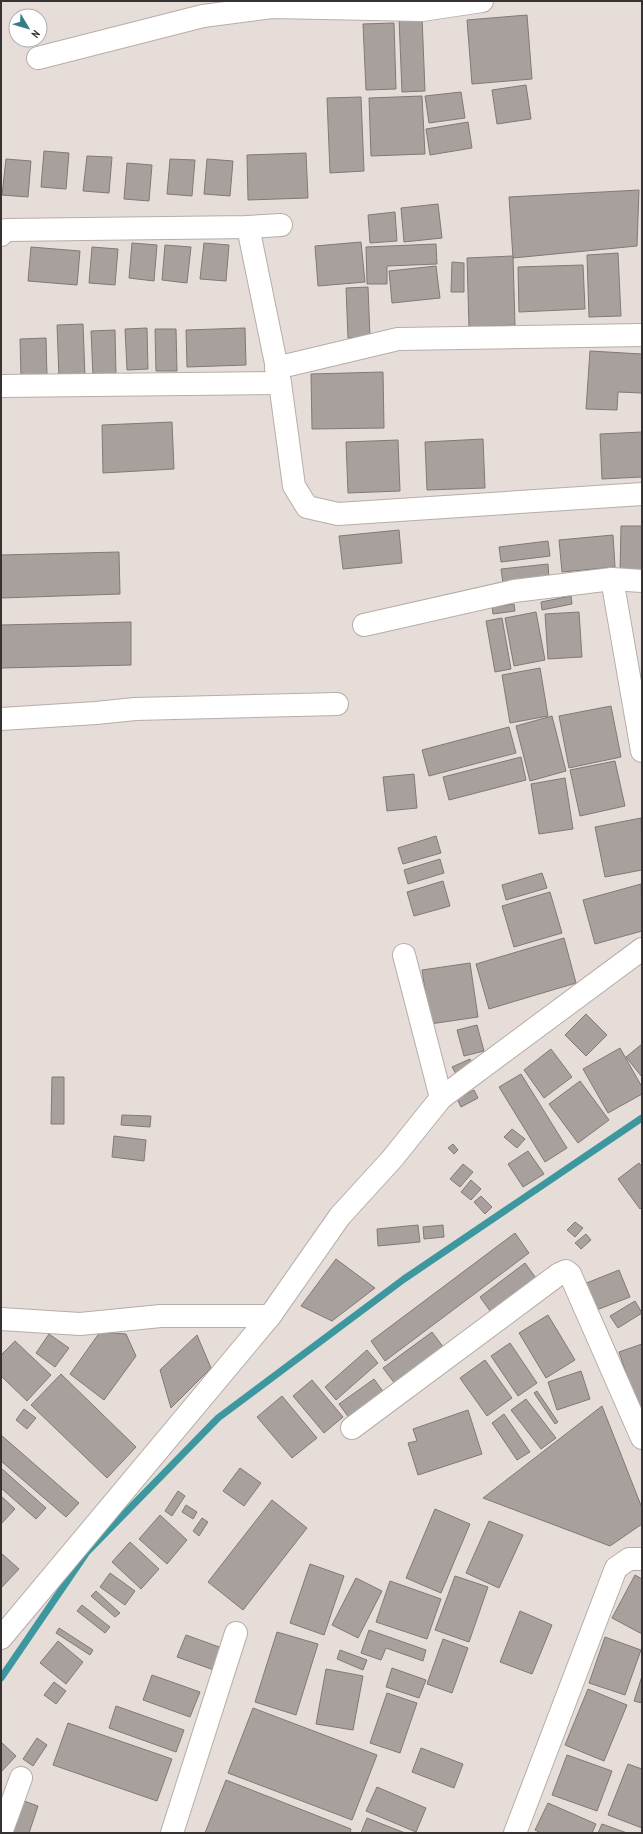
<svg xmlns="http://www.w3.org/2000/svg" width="643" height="1834" font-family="'PT Sans Narrow',sans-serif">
  <rect width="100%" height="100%" fill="#e6ddd9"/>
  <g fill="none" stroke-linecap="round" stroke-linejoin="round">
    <path stroke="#3d979e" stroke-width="7" d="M1,1678L87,1552L218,1418L404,1279L642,1118"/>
  </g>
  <g fill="#a8a09c" stroke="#817975">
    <path d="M527,15L532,79L472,84L467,20Z"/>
    <path d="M422,17L425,91L402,92L399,18Z"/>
    <path d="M394,23L396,89L366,90L363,24Z"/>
    <path d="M526,85L531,119L497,124L492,90Z"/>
    <path d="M461,92L465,118L429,123L425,96Z"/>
    <path d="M422,96L425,154L371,156L369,98Z"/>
    <path d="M361,97L364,171L330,173L327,98Z"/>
    <path d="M468,122L472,148L430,155L426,129Z"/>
    <path d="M44,151L69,153L66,189L41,187Z"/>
    <path d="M306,153L308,198L248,200L247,155Z"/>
    <path d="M87,156L112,157L109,193L83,191Z"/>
    <path d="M6,159L31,161L28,197L2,195Z"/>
    <path d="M170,159L195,160L192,196L167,194Z"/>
    <path d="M207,159L233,161L230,196L204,194Z"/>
    <path d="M127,163L152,165L149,201L124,199Z"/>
    <path d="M639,190L637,246L513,258L509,197Z"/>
    <path d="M438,204L442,238L404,242L401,208Z"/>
    <path d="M395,212L397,241L370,243L368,215Z"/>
    <path d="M361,242L365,282L318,286L315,246Z"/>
    <path d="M132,243L157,245L154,281L129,278Z"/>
    <path d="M204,243L229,245L226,281L200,279Z"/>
    <path d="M436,244L437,264L387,266V284H367L366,247Z"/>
    <path d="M165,245L191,247L187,283L162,280Z"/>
    <path d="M31,247L80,251L77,285L28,281Z"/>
    <path d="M92,247L118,249L115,285L89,283Z"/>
    <path d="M618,253L621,316L589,317L587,255Z"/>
    <path d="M513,256L515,325L469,327L467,258Z"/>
    <path d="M452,262L464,263V292H451Z"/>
    <path d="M583,265L585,309L519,312L518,267Z"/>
    <path d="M436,266L440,298L392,303L389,271Z"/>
    <path d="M368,287L370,337L348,338L346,288Z"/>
    <path d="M83,324L85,377L59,378L57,325Z"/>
    <path d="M147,328L148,369L127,370L125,329Z"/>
    <path d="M245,328L246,365L187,367L186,330Z"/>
    <path d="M155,329H176L177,371H156Z"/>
    <path d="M115,330L116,375L93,376L91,331Z"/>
    <path d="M46,338L47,376L21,377L20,339Z"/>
    <path d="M590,351L642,354V393L618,392L617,410L586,409Z"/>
    <path d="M383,372L384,428L312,429L311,374Z"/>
    <path d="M172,422L174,469L103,473L102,425Z"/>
    <path d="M642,432V477L602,479L600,434Z"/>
    <path d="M483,439L485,488L427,490L425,442Z"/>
    <path d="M398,440L400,491L348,493L346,442Z"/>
    <path d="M621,526H642V572H620Z"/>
    <path d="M399,530L402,563L343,569L339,536Z"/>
    <path d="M613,535L615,567L562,572L559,540Z"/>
    <path d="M548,541L550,556L501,562L499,547Z"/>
    <path d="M119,552L120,594L1,598V555Z"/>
    <path d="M548,564L549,578L503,583L501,569Z"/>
    <path d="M571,596L572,604L542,610L541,602Z"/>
    <path d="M514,604L515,611L493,614L492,607Z"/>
    <path d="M536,612L545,660L514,666L505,618Z"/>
    <path d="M579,612L582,657L548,659L545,614Z"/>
    <path d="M502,618L511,669L495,672L486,621Z"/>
    <path d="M131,622V665L1,668V625Z"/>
    <path d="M540,668L548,716L510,723L502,675Z"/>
    <path d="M611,706L621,757L569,768L559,716Z"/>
    <path d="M552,716L566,771L530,781L516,726Z"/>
    <path d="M509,727L516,753L429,776L422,750Z"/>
    <path d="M521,757L526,780L449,800L443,777Z"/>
    <path d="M615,761L625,806L580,816L570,770Z"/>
    <path d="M414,774L417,808L387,811L383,777Z"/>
    <path d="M565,778L573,829L539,834L531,784Z"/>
    <path d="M641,818L642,870L605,877L595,827Z"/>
    <path d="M436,836L441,853L403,864L398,848Z"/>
    <path d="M440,859L444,873L408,884L404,870Z"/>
    <path d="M542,873L547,888L506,900L502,885Z"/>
    <path d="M443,881L450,906L414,916L407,892Z"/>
    <path d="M641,884L642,931L595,944L583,900Z"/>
    <path d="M550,892L562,933L514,947L502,906Z"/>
    <path d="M564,938L576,983L489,1009L476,964Z"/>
    <path d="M470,963L478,1017L430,1024L422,970Z"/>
    <path d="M586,1014L607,1035L586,1056L565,1035Z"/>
    <path d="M477,1025L484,1051L464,1056L457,1030Z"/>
    <path d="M642,1044V1077L626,1057Z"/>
    <path d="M620,1048L642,1087V1094L608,1113L583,1069Z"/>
    <path d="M551,1049L572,1077L544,1098L524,1070Z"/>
    <path d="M470,1059L473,1066L456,1074L452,1067Z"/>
    <path d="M521,1074L567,1148L545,1162L499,1087Z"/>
    <path d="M52,1077H64V1124H51Z"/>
    <path d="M580,1081L609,1120L578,1143L549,1104Z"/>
    <path d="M474,1090L478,1098L461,1107L457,1099Z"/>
    <path d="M122,1115L151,1116L150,1127L121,1125Z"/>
    <path d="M512,1129L525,1139L517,1148L504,1137Z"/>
    <path d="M114,1136L146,1140L144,1161L112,1157Z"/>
    <path d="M453,1144L458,1150L454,1154L448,1148Z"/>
    <path d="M528,1151L544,1174L523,1187L508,1164Z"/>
    <path d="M639,1163L642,1167V1207L640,1209L618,1179Z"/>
    <path d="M463,1164L473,1172L460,1187L450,1179Z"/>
    <path d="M471,1180L481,1189L471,1200L461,1192Z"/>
    <path d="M481,1196L492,1207L485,1214L474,1202Z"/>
    <path d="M575,1222L583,1228L575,1237L567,1230Z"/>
    <path d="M418,1225L420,1242L378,1246L377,1229Z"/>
    <path d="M443,1225L444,1237L424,1239L423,1227Z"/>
    <path d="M515,1233L529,1253L385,1361L371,1341Z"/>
    <path d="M586,1234L591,1240L581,1249L575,1243Z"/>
    <path d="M336,1259L375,1288L332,1321L301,1306Z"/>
    <path d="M525,1263L538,1281L493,1315L480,1297Z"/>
    <path d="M619,1270L630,1297L594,1311L584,1284Z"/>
    <path d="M635,1301L642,1313L618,1328L610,1316Z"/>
    <path d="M548,1315L575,1360L546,1378L519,1333Z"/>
    <path d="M100,1332L126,1334L136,1356L104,1400L70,1374Z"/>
    <path d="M432,1332L447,1352L398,1388L383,1368Z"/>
    <path d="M49,1334L69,1348L55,1367L36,1353Z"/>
    <path d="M197,1335L211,1368L171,1408L160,1370Z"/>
    <path d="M15,1341L51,1375L27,1401L1,1376V1355Z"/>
    <path d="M510,1343L537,1383L518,1396L491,1356Z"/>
    <path d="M642,1344V1414L640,1415L619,1352Z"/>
    <path d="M367,1350L378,1363L336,1400L325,1387Z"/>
    <path d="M485,1360L512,1398L487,1416L460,1378Z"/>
    <path d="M581,1371L590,1399L557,1410L548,1382Z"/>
    <path d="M61,1374L136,1447L107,1478L31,1405Z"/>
    <path d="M374,1379L387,1397L352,1422L339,1404Z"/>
    <path d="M312,1380L343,1417L324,1433L293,1396Z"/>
    <path d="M537,1391L558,1422L555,1424L534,1393Z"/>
    <path d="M282,1396L317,1438L292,1458L257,1417Z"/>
    <path d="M526,1399L556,1438L541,1449L511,1410Z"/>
    <path d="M602,1406L642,1508V1524L610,1546L483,1498Z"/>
    <path d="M24,1409L36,1418L27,1429L16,1420Z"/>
    <path d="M468,1410L482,1454L418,1475L408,1443L417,1441L413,1429Z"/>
    <path d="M504,1414L530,1452L517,1460L492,1423Z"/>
    <path d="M1,1435L79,1503L66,1517L1,1461Z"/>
    <path d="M1,1468L46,1508L36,1519L1,1488Z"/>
    <path d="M240,1468L261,1483L244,1506L223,1491Z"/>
    <path d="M178,1491L185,1496L172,1516L165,1511Z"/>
    <path d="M1,1496L15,1509L1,1524Z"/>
    <path d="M272,1500L307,1528L243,1610L208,1582Z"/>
    <path d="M186,1505L197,1512L193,1519L182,1512Z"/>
    <path d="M435,1509L470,1524L441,1593L406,1578Z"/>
    <path d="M160,1515L187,1540L167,1564L139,1539Z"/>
    <path d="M202,1518L208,1522L199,1536L193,1531Z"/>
    <path d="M489,1521L523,1535L499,1588L466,1573Z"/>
    <path d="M130,1542L159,1569L141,1589L112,1562Z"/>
    <path d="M1,1553L19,1569L1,1588Z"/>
    <path d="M310,1564L344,1576L324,1635L290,1623Z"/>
    <path d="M110,1573L135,1591L125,1605L100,1587Z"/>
    <path d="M635,1575L642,1579V1634L612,1618Z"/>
    <path d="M455,1576L488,1587L469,1642L435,1630Z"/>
    <path d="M356,1578L382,1591L358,1638L332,1625Z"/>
    <path d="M390,1581L441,1599L427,1639L376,1622Z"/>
    <path d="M96,1591L120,1613L115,1617L91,1596Z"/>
    <path d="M82,1605L110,1627L105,1633L77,1611Z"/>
    <path d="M520,1611L552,1625L532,1674L500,1662Z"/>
    <path d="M59,1628L93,1650L90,1655L56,1633Z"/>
    <path d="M369,1630L426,1650L423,1661L386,1648L381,1660L361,1653Z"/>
    <path d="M277,1632L318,1644L296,1715L255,1702Z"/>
    <path d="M186,1635L222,1648L214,1670L177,1657Z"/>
    <path d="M605,1637L641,1650L625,1695L589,1683Z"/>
    <path d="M443,1639L468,1648L452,1693L427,1684Z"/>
    <path d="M58,1641L83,1662L66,1684L40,1663Z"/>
    <path d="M340,1650L367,1660L363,1670L337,1659Z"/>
    <path d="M392,1668L426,1680L419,1698L386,1687Z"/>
    <path d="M326,1669L363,1676L353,1730L316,1724Z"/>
    <path d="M152,1675L200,1692L190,1717L143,1700Z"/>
    <path d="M642,1676V1703L634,1701Z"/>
    <path d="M54,1682L66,1691L56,1704L44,1695Z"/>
    <path d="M588,1689L627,1705L604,1761L565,1745Z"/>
    <path d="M387,1693L417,1703L400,1753L370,1743Z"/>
    <path d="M116,1706L184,1730L176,1752L109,1728Z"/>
    <path d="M253,1708L377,1755L352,1820L228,1773Z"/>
    <path d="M68,1723L172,1759L157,1801L53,1765Z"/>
    <path d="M37,1738L47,1745L33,1766L23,1759Z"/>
    <path d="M1,1742L16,1756L1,1772Z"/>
    <path d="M421,1748L463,1764L454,1788L412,1772Z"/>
    <path d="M567,1755L612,1771L597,1811L552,1795Z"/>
    <path d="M628,1764L642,1769V1828L608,1815Z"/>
    <path d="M226,1780L351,1829L350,1833H205Z"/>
    <path d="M377,1787L426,1808L416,1832L366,1811Z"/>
    <path d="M24,1801L38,1806L29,1833H13Z"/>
    <path d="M548,1803L596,1824L592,1833H541L535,1830Z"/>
    <path d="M367,1818L405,1833H361Z"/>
    <path d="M602,1824L627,1833H598Z"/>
  </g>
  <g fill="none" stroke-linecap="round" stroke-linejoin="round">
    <defs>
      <g id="minor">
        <path d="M38,58L203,16L272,7L422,10L482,1"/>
        <path d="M248,227L280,383L294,486L307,507L338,514L642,494"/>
        <path d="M1,235L6,230L248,227L281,225"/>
        <path d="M276,368L398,339L642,335"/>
        <path d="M1,386L280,383"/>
        <path d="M612,579L642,751"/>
        <path d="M364,625L514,591L612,579L642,581"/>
        <path d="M1,719L96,713L135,709L337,704"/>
        <path d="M404,955L441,1098"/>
        <path d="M1,1319L80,1324L161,1316H270"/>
        <path d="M352,1428L559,1274L566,1271L570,1274L642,1438"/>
        <path d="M1,1638L270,1316L340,1216L392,1159L441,1098L642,949"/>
        <path d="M1,1833L21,1778"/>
        <path d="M172,1833L236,1633"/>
        <path d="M515,1833L616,1568L629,1559H642"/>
      </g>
    </defs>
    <use href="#minor" stroke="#b6ada9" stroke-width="24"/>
    <use href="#minor" stroke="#fff" stroke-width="22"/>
  </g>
  <rect width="643" height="1834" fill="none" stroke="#363231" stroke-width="4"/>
  <g transform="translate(28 28) rotate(128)"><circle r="19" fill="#ffffff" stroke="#afadad"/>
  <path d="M0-3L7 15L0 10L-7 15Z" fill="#357d83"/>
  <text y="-6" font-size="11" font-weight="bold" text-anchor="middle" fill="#363231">N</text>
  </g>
</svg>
